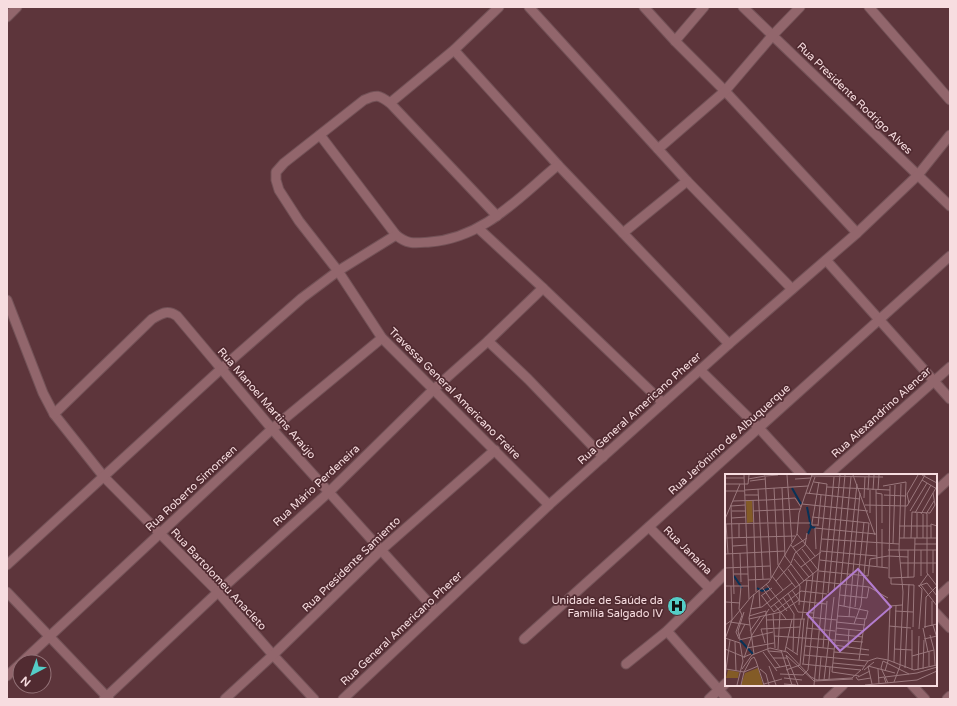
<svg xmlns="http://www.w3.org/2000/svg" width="957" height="706" font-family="'Varela Round',sans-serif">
  <rect width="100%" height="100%" fill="#5d353b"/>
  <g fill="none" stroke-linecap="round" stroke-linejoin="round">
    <defs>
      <g id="minor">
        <path d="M529,7L687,181L792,289"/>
        <path d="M644,7L675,41L725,91L857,233"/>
        <path d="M743,7L950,206"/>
        <path d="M869,7L950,100"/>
        <path d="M7,17L17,7"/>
        <path d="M675,41L704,7"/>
        <path d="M454,50L558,165L729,344"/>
        <path d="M390,103L454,50L499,7"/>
        <path d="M320,135L396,235C408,245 415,243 430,242C484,238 519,197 558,165"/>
        <path d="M658,149L725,91L772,36L800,7"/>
        <path d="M497,216L390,103C379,95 377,94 364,100L284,163L276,172V180L279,190L299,221L338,271L382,338L549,505"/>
        <path d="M478,228L543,288L663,403"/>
        <path d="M623,233L687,181"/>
        <path d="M826,260L950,399"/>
        <path d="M7,300L43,393L54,414L104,477L218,592L273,655L314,699"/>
        <path d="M488,341L528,379L603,457"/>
        <path d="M700,370L759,428L802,475"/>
        <path d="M54,414L152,319C161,314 167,309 177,316L272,429L436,611"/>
        <path d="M828,475L950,367"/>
        <path d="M936,491L950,478"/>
        <path d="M649,527L710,589"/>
        <path d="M7,565L221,369L302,298L338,271L396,235"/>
        <path d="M7,592L109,699"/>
        <path d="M936,599L950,586"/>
        <path d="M936,613L950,628"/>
        <path d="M667,631L727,699"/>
        <path d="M524,639L950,256"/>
        <path d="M22,662L272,429L382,338"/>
        <path d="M626,664L667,631L726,573"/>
        <path d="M7,676L20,664"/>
        <path d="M912,685L925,699"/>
        <path d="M104,699L218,592L329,492L434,389L488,341L543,288"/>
        <path d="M225,699L273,655L381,550L495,450"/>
        <path d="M343,699L549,505L729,344L857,233L918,175L950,135"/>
        <path d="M709,699L726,683"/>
        <path d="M828,699L843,685"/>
        <path d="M947,699L950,696"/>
      </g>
    </defs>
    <use href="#minor" stroke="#735257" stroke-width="11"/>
    <use href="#minor" stroke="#92666c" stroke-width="9"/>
  </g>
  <defs>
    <symbol id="hospital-disc" viewBox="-11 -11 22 22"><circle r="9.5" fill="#54cdc7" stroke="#512b31"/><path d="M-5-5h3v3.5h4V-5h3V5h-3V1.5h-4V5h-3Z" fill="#111"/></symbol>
  </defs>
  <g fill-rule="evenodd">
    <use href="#hospital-disc" x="666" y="595" width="22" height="22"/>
  </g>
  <g text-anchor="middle" stroke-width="3.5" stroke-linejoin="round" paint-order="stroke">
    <g font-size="11" fill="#f7dde0" stroke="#512b31">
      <text transform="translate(855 98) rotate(44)" y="4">Rua Presidente Rodrigo Alves</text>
      <text transform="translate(455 393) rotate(45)" y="4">Travessa General Americano Freire</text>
      <text transform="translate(267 403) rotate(49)" y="4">Rua Manoel Martins Araújo</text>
      <text transform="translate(639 408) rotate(-42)" y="4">Rua General Americano Pherer</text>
      <text transform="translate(881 412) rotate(-42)" y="4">Rua Alexandrino Alencar</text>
      <text transform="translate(729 439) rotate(-42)" y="4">Rua Jerônimo de Albuquerque</text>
      <text transform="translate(316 485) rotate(-43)" y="4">Rua Mário Perdeneira</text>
      <text transform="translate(191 488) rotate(-43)" y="4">Rua Roberto Simonsen</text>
      <text transform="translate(688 550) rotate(45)" y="4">Rua Janaína</text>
      <text transform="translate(351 564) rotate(-44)" y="4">Rua Presidente Samiento</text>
      <text transform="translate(219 579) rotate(47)" y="4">Rua Bartolomeu Anacleto</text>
      <text transform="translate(401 628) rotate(-43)" y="4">Rua General Americano Pherer</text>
    </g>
    <g font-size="11" fill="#f7dde0" stroke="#512b31" text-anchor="end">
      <text x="663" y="604">Unidade de Saúde da<tspan x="663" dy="13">Família Salgado IV</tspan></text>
    </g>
  </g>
  <g transform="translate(725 474)">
    <rect width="212" height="212" fill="#5d353b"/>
    <path d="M27,26L28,48L22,49L21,27ZM33,194L38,211H16L20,199ZM3,196L14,198L13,204H1Z" fill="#835b26"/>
    <path fill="none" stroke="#073258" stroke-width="2" d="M67,14L76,30M82,33L86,53M83,60L86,53L91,54M9,102L17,114M32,114L37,117L45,114M15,166L28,180"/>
    <path fill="none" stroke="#9b787d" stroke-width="1" d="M19,1L24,125M40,1L46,104M62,1L67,68M128,1L150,61M197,1L212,9M41,2L53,1M86,2L158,3M126,3L107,198L134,202M0,4H19M23,5L40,2M70,5L86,4M197,6L212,15M25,7L40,5M0,10H23L24,1M158,12L181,8M165,12L164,104L189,103L190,64M102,13L165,16M49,14L53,91L71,114M57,14L60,82L79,107M33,15L38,105M20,16L83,12M143,16L144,1M148,16L149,1M151,16L152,92M153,16L154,1M0,17H19M81,19L135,25M151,19L157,20V49M84,20L90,3M20,21H33M159,21L181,22M139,24L140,3M28,26L31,118M42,26L70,24L76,33M8,27L41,26M184,29L182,20L193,1M77,30L143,37M6,31L9,120M140,31L182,32M6,32L20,31M182,32L200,1M7,37H21M28,37L75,35M185,37L202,9M187,38L205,39L210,31L208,19M145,39V16M190,39L206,11M196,40L212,12M201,40L209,27M202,40V99L212,112M87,43L144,49M7,44L21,43M0,45L15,10M43,49H85M0,50L42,49M1,50L3,80M14,50V64M93,51H87V49L94,8M93,52L96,21M174,52H206M157,55V93M72,60L90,82M0,64L70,62M174,64H212M179,64L181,8M186,64L187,38M192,64V39M198,64V40M206,64V50L212,52M97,65L174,70M168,70L170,11M190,70H212M66,71L88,100L78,190M80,71L82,59M8,72L22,71M68,73L82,64M77,75L93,96M91,75L90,54L151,60M163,76H212M196,76V102M96,77L152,82M15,79L16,108M0,80L60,77M69,85L84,103M95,86L163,94M66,89L70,79L80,71M175,89H212M76,93L96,78M0,94L45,92M63,95L75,112L74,131M94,97L143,102L145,85L163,82L183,83M208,99V76M9,100H23M47,102L58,116M166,104V110L189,111L188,153M183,104V76M23,106L45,105M80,106L144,113L163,124M51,107L66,90M41,110L62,137M195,111L203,100M196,111L212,132M0,112H23M193,112L202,109L212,122M37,113L46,126M34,116L35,134M67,116L74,126M109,117L120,1M63,119L73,138L89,139M103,119L115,1M115,121L142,124L144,113M0,122V145M36,122L47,114M37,122L49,138M58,123L69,140L68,177M74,127L101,130M1,128L15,129M49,130L61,145M113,131L143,137L141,145L130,144M119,132L132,10M46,133L94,95M130,133L139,48M25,135L37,133L67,109M41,137L43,177M170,137L188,138M49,138L76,117L102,120M48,140L50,174M24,142L41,137M112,142L130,143M83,143L112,146M124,143L135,19M24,145L56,138L74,126M77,145L82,106M41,146L80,145M5,148L25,151M111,148L140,151M129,150L136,131L144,49M0,151L7,146L6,112M208,151L212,164M164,152L186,154M207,152V127M199,153L212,150M81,154L110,157M111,154L139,157M198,154L203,178M200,154L201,123L212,112M194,155L197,115L194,112M25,157L35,143M110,160L138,163M205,161L209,176M14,162L20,150M49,162L138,168M0,164L15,169L18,187L12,211M0,165L7,146L26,123L44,108L72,60L74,39L87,1M14,165L11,158L17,141L14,135L16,112M15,165L13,157L19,138M199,165L212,162M14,166L48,158M10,168L11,197M40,169L36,155L75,153M109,171L144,176M80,172L109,175M61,173L73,181M123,173L124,155M22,174L49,169M98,174L102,127M0,175L19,183L26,180M53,175L55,139M169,175L187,176M56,176L67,211M43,177L55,193M43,177L56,178M60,177L67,145M38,178L52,197M109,178L144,181M29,180L24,144L29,120M72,180L76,145M61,181L89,207L128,205M61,181L73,211M79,181L143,187M187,182L209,176L210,191M19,184L27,161L44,135M48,184H62M26,185L29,183L31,187L39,211M134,186L140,145M158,187L184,200M158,187L156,194L163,209M169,188L171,131M108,189L139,192M77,190L136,196M44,192L51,211M143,192L170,199M143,192L147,210M204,192V178M50,194L65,191M180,194L184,110M1,195L19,198L33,192M17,195L27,181L45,174L62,178L86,203L92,206L127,204L136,196M35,195L41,200L44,211M153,195L154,210M198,195L199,166M61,196L75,191L79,145M137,196L143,187L152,184L163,186L189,196L212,191M139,196L149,188M187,196V156M193,196L194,162M160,197L163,187L165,132L177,131M55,200L78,201L83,196L102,10L89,8M0,203L5,166M131,203L133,206L146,204M133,203L145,197M160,203L192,199L212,193M59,204L77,206M153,204L159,203L161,209M104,205L105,193M94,206L96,183M99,206L109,123M169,208L175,192L178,118L174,76L176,10M39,210L57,205M59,210L71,211M16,211L19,198L26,185M89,211L109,3M140,211L192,206L212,197"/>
    <path fill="#b37cce" fill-opacity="0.15" stroke="#b37cce" stroke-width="2" d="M133,95L166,133L115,177L82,140Z"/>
    <rect width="212" height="212" fill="none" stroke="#f7dde0" stroke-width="2"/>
  </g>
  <rect width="957" height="706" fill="none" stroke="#f7dde0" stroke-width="16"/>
  <g transform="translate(32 674) rotate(221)"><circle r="19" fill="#512b31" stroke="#937277"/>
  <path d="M0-3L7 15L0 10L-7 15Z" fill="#54cdc7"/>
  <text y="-6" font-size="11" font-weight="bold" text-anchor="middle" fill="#f7dde0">N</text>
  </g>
</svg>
